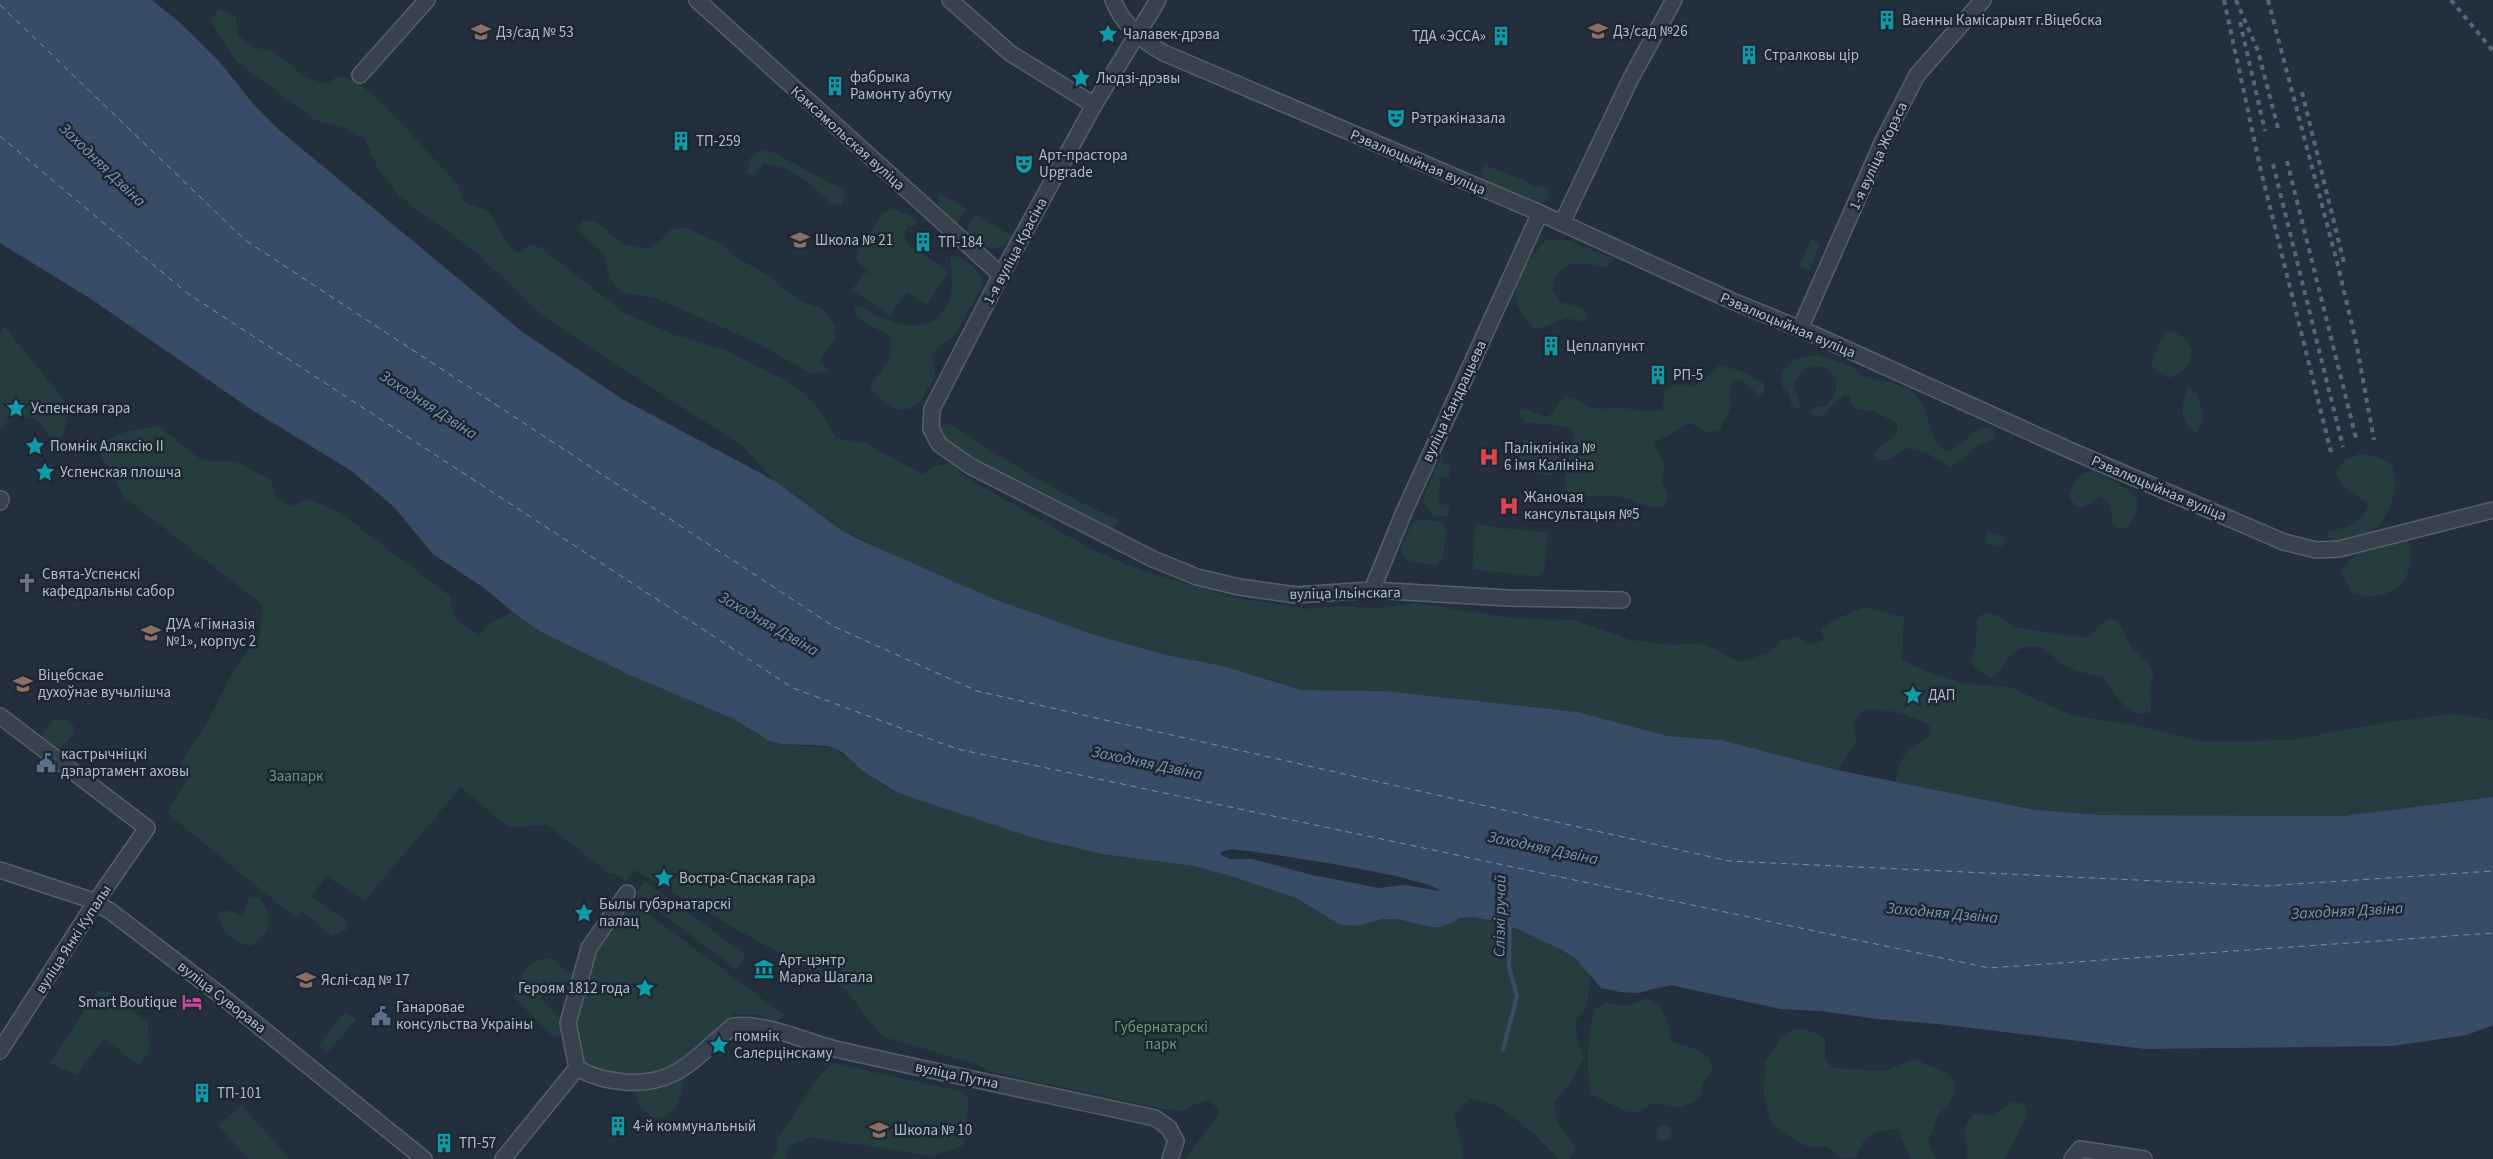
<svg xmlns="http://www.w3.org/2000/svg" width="2493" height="1159" font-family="'Source Sans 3',sans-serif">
  <rect width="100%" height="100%" fill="#242f3e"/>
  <g fill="#263c3f">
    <path d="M220,9L236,17L237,34L253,47L274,52L305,77L326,84L338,76L358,82L386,107L459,186L463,201L489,212L507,243L518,253L529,245L540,247L623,312L672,334L725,350L788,382L814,402L836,438L865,443L922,474L936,466L952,463L964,476L1089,548L1140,570L1235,598L1311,609L1338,606L1376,608L1416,603L1511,618L1574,620L1631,640L1671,645L1703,643L1739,662L1771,652L1782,640L1798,637L1810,645L1825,640L1821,630L1831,621L1864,607L1904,617L1902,660L1932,674L1966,684L2010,687L2073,716L2136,725L2202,742L2291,740L2382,723L2452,714L2493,720V797L2343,816L2100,815L2030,809L1895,782C1898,771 1901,755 1911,748C1918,743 1924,740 1931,734L1929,725C1907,714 1888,708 1864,710L1853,723L1857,742L1837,770L1721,740L1667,736L1578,712L1385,691L1302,690L1255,675L1166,655L1092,634L994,599L908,561L841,530L775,481L743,447L542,315L477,253L399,196L377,167L365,139L346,128L315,120L235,60L210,19Z"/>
    <path d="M762,149L774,153L845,191L842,204L833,205C809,183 798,168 764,164L754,176L746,172L751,157Z"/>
    <path d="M1485,165L1526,181L1532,187L1541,186L1547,189L1549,197C1545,201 1541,205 1535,205C1522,204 1494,186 1482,179V170Z"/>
    <path d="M938,192L967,209L957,224L937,204Z"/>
    <path d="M895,209L911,216L917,223L914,227L908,225L904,233L906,243L948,272L926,305L907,292L890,316L852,290L865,271L875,277L856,260L859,249L884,212Z"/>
    <path d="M975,214L1014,237C997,256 984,247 967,232V227Z"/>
    <path d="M583,220L596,222L623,244L646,249L660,241L671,229L687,228L720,244L738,258L770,277L798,300L824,310L834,324L836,339L819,361L829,370L811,374L761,345L656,298L622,293L610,278L604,255L578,230Z"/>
    <path d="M1547,239L1570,241L1613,258L1608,268C1581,263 1557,256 1552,291L1560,302L1583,308L1587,317L1584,322L1566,318L1542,328L1534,329C1528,320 1517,309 1516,298C1513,275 1533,254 1547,239Z"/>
    <path d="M1811,239L1820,244L1809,271L1799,267Z"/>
    <path d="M951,256C964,255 975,269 983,279L982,287L955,334L931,354C932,360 935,368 935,374C934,379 929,386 926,391C911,423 885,410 870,386L891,357V337L856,317L854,307L860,306C889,324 935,342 950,298C955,283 949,269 951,256Z"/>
    <path d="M4,326L65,401L67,422L58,448L53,449C49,428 39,416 15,416L0,428V335Z"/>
    <path d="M2172,331C2201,344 2196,368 2169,378L2158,373L2151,365L2160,340L2166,332Z"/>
    <path d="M1816,355C1828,359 1842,362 1853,368C1857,370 1860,375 1865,377C1882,382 1905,382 1918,397C1931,413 1926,443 1950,452L1980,428H1993L1995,438C1990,442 1985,442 1980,445C1967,451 1963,463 1949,467L1927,453L1909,448L1887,460L1875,459V452L1897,434V424C1883,416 1875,408 1858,410L1852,404L1849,396L1844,394L1823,416L1816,417L1809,412L1813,407L1826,406L1836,390V379C1833,375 1830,370 1826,368C1813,362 1798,371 1795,384C1793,391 1799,399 1801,406L1797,410L1791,405L1790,396L1782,386V372L1795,359Z"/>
    <path d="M1719,365L1741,371L1764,383V392L1760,396L1741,380H1733L1729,390L1731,407L1719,431L1706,432L1690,423L1654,443L1665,466L1662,481L1669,496L1663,507C1650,509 1640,503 1628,499C1610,494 1594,495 1576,499L1565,490V473L1575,433L1568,427L1526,422L1518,413L1522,408L1548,417L1565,397C1575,397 1582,404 1591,407C1603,411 1611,407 1623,408C1640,410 1643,413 1663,410L1664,392L1675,385L1695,387Z"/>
    <path d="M2188,388L2196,393C2202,407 2207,420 2196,433C2179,424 2180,403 2188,388Z"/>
    <path d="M949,424C1004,458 1058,495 1118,519L1114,529L1102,526L1046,494L1021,487L972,462L943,441L938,426Z"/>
    <path d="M158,426L203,461L236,462L271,480L275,497L290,507L309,499L339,512L450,596L454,617L479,636L488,624L513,612L539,631L632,676L734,719L760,736L783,744L834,748L882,785L898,793L1063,846L1194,866L1231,876L1296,898L1341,925L1356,926L1383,919H1397L1430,927L1472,917L1485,919L1506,925L1548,942L1577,960L1590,974L1587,1006L1576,1020L1577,1039L1584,1058L1568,1086L1555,1102L1556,1119L1576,1148L1569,1159H1558L1534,1134L1499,1106L1471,1098L1454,1115L1464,1159H1185L1220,1113L1210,1100L1188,1107L1184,1111L1164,1109L992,1072L976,1064L887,1038L883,1034L878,1032L845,989L743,933L635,870L625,881L614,873L610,874L547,825L508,827L461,787L364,901L326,876L311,897L345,920L347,930L332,936L302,911L296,918L167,813L187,781L174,773L207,724L233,672L260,634L263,605L123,496C116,480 107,467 99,452L104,440L128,431Z"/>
    <path d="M1525,439L1535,441L1534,451L1559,455V472L1547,476L1519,469V448Z"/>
    <path d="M2359,454L2375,456L2392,464L2396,482L2392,502L2381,524L2368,535L2336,542L2328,537L2327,532C2347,527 2361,525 2369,505L2343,486L2335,473L2346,459Z"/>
    <path d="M1441,455L1443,456L1442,463L1450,467L1449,477H1441L1438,504L1449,505L1448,517L1432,515L1423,499Z"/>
    <path d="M2093,470L2129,490L2138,500L2136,513L2127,527L2120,529L2113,524L2110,503L2101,496L2082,508L2075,505L2069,496C2073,482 2079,473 2093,470Z"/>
    <path d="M1419,519L1441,522L1446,528L1443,561H1438L1437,565L1410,562L1400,551L1412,523Z"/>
    <path d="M1476,525L1548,533L1544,573L1538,577L1472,569Z"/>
    <path d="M1987,532L2005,536L2003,547L1985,543Z"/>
    <path d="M2408,538C2419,580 2392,605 2352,593L2340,573C2357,546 2379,544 2408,538Z"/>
    <path d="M1985,612L2000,616L2014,627L2086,638L2106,621L2114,619C2123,625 2122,633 2128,642C2134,652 2146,658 2154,672L2150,689L2151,712C2125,720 2116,692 2102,676C2088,675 2073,670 2061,663C2046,652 2042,641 2020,649C2006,654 2003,671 1990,678L1974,667L1971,659L1976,643L1977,620Z"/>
    <path d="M54,720H65L74,726L73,735L62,747L51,748L42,741L41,735Z"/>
    <path d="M645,881L746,955L736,969L636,894Z"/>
    <path d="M259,897C273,916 272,933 251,946C232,942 222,933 218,914L229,910L240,916L245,910L249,898Z"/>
    <path d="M628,899L784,1015L775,1023L758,1015L734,1014L685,1078L678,1105L665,1118H653L639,1105L630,1076C612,1069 604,1075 585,1071L571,1023L594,943Z"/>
    <path d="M550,958L574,976V982L569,987L551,982L546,986L541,995L544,1004L563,1019L564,1028L559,1035L552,1036L514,997C518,975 526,960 550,958Z"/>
    <path d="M97,991H107L148,1022L149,1053L139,1065L104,1038L77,1075L50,1063Z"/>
    <path d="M1647,998C1668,1010 1667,1018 1671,1041C1689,1048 1710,1048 1713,1070L1704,1082L1699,1098L1681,1108L1652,1103L1639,1113L1625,1111L1591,1094C1586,1067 1587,1036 1595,1009L1605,1003L1626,1006Z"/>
    <path d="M348,1013L356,1020L327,1053L318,1046L343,1014Z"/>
    <path d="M1795,1029H1806L1825,1038V1060L1833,1068L1884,1071L1914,1059L1945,1072L1955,1081L1954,1097L1937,1117L1928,1142L1936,1159H1911L1898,1129C1875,1132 1863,1132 1857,1157L1841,1159L1828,1146L1814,1148L1799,1143L1771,1123L1764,1094L1765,1062L1781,1037Z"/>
    <path d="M833,1063L964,1092L969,1102L963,1146L931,1156L811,1137L788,1146L786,1159H772L777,1149V1140L817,1078Z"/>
    <path d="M2012,1101L2024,1104L2028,1116L2004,1159H1966L1968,1155L1964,1130L1973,1114L1993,1115Z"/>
    <path d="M241,1105L290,1159H249L218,1126Z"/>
    <circle cx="1664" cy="1133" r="8"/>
  </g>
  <path fill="#394c67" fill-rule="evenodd" d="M0,0H152L180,23L219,61L254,105L278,129L521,331L622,399L775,481L841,530L858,539L994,599L1092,634L1166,655L1223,666L1302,690L1385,691L1578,712L1667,736L1721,740L1837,770L2030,809L2100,815L2343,816L2493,797V1025L2467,1035L2393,1046L2145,1049L1938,1024L1877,1019L1821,1011L1780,1009L1671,985L1637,993L1620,992L1601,988L1577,960L1562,950L1520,930L1490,920L1472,917L1461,918L1441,927H1430L1397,919H1383L1356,926L1341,925L1296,898L1231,876L1194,866L1103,854L1037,839L898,793L864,772L842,752L829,746L783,744L769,741L734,719L632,676L539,631L513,612L484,588L433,554L394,507L350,470L252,410L91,299L0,243ZM1230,849C1257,851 1430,877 1440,891L1405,885L1379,888L1312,875L1252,859H1230L1221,855V852Z"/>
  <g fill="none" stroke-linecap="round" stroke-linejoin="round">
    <path stroke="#394c67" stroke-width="4" d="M1503,1050L1517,996L1509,967L1510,923"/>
    <g stroke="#7c92b1" stroke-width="1" stroke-dasharray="6 5" stroke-linecap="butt">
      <path d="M0,5L245,240L833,626L977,691L1729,861L2265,886L2493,871"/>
      <path d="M0,136L187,293L793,688L957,749L1989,968L2493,933"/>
    </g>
    <defs>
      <g id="minor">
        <path d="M697,0L1001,275"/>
        <path d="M950,0L1010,53L1094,105"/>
        <path d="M1113,0C1122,23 1142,41 1164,53L1540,213L1730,300L1813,334L2074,452L2284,542L2316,550L2339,549L2493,510"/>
        <path d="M1158,0L1094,105L1001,275L932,409L931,429L939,444L970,466L1153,559L1197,577L1239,587L1296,595L1372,590L1508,598L1622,600"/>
        <path d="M360,75L427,0"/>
        <path d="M1562,223L1631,78L1674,0"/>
        <path d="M1800,329L1883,141L1917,75L1983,0"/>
        <path d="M0,502L1,499"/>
        <path d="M1372,590L1404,512L1540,213"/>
        <path d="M0,716L147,828L95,903L0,1051"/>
        <path d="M0,870L88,899L110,911L219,994L424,1159"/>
        <path d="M627,893L589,948L568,1023L577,1068C593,1077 606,1080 625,1082C678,1086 696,1056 733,1026C769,1022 806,1043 840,1050C945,1074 1050,1095 1155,1118L1169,1128L1176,1141L1170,1159"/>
        <path d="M503,1159L577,1068"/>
        <path d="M2072,1159L2080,1149L2144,1159"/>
      </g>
    </defs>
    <use href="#minor" stroke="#565f6c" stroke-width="18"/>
    <use href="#minor" stroke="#38414e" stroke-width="15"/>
    <g stroke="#5a6575" stroke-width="4" stroke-dasharray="5 5" stroke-linecap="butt">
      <path d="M2224,0L2261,171L2331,452"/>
      <path d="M2236,0L2258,51L2278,128"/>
      <path d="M2268,0L2338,266L2356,342L2374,440"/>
      <path d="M2451,0L2493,51"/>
      <path d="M2240,22L2265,131"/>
      <path d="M2302,92L2345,267"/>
      <path d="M2287,161L2357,442"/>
      <path d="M2273,164L2343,447"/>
    </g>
  </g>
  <defs>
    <symbol id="building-bare" viewBox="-9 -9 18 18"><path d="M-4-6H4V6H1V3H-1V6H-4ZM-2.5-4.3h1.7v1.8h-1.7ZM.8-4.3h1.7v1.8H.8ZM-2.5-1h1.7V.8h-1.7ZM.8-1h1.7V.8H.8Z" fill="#0f9aa8" stroke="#1d2633" stroke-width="2.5" paint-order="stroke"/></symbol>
    <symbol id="school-bare" viewBox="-9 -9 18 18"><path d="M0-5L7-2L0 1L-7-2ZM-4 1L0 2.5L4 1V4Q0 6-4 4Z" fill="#8d6e63" stroke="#1d2633" stroke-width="2.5" paint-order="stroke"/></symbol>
    <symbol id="sight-bare" viewBox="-9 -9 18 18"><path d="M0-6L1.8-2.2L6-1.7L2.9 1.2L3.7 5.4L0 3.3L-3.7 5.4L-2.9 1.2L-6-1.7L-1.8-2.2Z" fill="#0f9aa8" stroke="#1d2633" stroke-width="2.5" paint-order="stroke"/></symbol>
    <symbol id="theatre-bare" viewBox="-9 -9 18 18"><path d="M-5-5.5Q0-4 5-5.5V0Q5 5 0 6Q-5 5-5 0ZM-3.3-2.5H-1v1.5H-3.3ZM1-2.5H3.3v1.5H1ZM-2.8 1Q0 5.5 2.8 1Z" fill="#0f9aa8" stroke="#1d2633" stroke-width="2.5" paint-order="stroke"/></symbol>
    <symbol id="hospital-bare" viewBox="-9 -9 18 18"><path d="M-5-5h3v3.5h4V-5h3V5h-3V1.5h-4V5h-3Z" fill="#e0444e" stroke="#1d2633" stroke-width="2.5" paint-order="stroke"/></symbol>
    <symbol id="church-bare" viewBox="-9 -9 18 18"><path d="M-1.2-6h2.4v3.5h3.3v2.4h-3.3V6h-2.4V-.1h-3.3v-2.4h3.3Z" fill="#6b7280" stroke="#1d2633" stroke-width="2.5" paint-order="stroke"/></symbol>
    <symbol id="university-bare" viewBox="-9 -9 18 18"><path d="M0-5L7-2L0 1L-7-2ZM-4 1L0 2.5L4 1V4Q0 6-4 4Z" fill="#8d6e63" stroke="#1d2633" stroke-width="2.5" paint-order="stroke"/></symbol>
    <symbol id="civic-bare" viewBox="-9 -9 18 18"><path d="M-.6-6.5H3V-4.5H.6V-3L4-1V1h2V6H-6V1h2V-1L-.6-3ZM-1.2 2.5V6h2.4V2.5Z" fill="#5c6f8a" stroke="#1d2633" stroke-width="2.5" paint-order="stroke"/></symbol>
    <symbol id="museum-bare" viewBox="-9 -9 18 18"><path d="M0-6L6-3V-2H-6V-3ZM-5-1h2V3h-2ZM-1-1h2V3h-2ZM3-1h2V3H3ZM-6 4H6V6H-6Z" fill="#0f9aa8" stroke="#1d2633" stroke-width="2.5" paint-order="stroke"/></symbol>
    <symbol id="hotel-bare" viewBox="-9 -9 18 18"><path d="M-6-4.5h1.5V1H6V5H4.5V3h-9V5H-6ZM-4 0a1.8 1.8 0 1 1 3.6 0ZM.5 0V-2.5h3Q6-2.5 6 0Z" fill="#d1479c" stroke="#1d2633" stroke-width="2.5" paint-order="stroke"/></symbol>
  </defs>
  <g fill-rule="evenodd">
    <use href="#building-bare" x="1873" y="6" width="28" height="28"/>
    <use href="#school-bare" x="1584" y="17" width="28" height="28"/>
    <use href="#school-bare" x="467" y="18" width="28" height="28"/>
    <use href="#sight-bare" x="1094" y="20" width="28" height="28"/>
    <use href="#building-bare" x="1487" y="22" width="28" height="28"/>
    <use href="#building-bare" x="1735" y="41" width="28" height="28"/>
    <use href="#sight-bare" x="1067" y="64" width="28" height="28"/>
    <use href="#building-bare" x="821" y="72" width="28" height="28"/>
    <use href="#theatre-bare" x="1382" y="104" width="28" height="28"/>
    <use href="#building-bare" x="667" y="127" width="28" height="28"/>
    <use href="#theatre-bare" x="1010" y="150" width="28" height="28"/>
    <use href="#school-bare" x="786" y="226" width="28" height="28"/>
    <use href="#building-bare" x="909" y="228" width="28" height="28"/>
    <use href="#building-bare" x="1537" y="332" width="28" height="28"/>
    <use href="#building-bare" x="1644" y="361" width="28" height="28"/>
    <use href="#sight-bare" x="2" y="394" width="28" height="28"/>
    <use href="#sight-bare" x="21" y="432" width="28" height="28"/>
    <use href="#hospital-bare" x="1475" y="443" width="28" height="28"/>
    <use href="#sight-bare" x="31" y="458" width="28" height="28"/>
    <use href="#hospital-bare" x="1495" y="492" width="28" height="28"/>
    <use href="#church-bare" x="13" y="569" width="28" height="28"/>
    <use href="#school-bare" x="137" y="619" width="28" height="28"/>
    <use href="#university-bare" x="9" y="670" width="28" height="28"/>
    <use href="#sight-bare" x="1899" y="681" width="28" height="28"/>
    <use href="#civic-bare" x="32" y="749" width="28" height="28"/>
    <use href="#sight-bare" x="650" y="864" width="28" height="28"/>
    <use href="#sight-bare" x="570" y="899" width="28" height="28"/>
    <use href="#museum-bare" x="750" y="955" width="28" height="28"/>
    <use href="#school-bare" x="292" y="966" width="28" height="28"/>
    <use href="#sight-bare" x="631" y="974" width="28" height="28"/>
    <use href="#hotel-bare" x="178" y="988" width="28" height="28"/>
    <use href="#civic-bare" x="367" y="1002" width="28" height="28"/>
    <use href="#sight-bare" x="705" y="1031" width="28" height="28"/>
    <use href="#building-bare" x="188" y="1079" width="28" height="28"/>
    <use href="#building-bare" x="604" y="1112" width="28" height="28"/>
    <use href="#school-bare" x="865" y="1116" width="28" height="28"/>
    <use href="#building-bare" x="430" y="1129" width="28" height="28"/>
  </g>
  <g text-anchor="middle" stroke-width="5" stroke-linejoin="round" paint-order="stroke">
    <g font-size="15" fill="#b4bcc9" stroke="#1d2633" text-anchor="start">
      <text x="1902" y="25">Ваенны Камісарыят г.Віцебска</text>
      <text x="1613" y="36">Дз/сад №26</text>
      <text x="496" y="37">Дз/сад № 53</text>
      <text x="1123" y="39">Чалавек-дрэва</text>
      <text x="1486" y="41" text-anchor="end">ТДА «ЭССА»</text>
      <text x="1764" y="60">Стралковы цір</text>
      <text x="850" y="82">фабрыка<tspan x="850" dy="17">Рамонту абутку</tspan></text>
      <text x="1096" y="83">Людзі-дрэвы</text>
      <text x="1411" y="123">Рэтракіназала</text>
      <text x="696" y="146">ТП-259</text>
      <text x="1039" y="160">Арт-прастора<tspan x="1039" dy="17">Upgrade</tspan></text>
      <text x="815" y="245">Школа № 21</text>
      <text x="938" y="247">ТП-184</text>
      <text x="1566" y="351">Цеплапункт</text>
      <text x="1673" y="380">РП-5</text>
      <text x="31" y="413">Успенская гара</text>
      <text x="50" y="451">Помнік Аляксію II</text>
      <text x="1504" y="453">Паліклініка №<tspan x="1504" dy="17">6 імя Калініна</tspan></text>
      <text x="60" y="477">Успенская плошча</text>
      <text x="1524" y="502">Жаночая<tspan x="1524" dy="17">кансультацыя №5</tspan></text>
      <text x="42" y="579">Свята-Успенскі<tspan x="42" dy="17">кафедральны сабор</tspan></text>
      <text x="166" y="629">ДУА «Гімназія<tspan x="166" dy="17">№1», корпус 2</tspan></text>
      <text x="38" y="680">Віцебскае<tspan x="38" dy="17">духоўнае вучылішча</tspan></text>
      <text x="1928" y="700">ДАП</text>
      <text x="61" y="759">кастрычніцкі<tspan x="61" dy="17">дэпартамент аховы</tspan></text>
      <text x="679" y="883">Востра-Спаская гара</text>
      <text x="599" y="909">Былы губэрнатарскі<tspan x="599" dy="17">палац</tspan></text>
      <text x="779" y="965">Арт-цэнтр<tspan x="779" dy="17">Марка Шагала</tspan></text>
      <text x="321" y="985">Яслі-сад № 17</text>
      <text x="630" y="993" text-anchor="end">Героям 1812 года</text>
      <text x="177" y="1007" text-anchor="end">Smart Boutique</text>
      <text x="396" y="1012">Ганаровае<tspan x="396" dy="17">консульства Украіны</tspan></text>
      <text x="734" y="1041">помнік<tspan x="734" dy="17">Салерцінскаму</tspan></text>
      <text x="217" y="1098">ТП-101</text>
      <text x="633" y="1131">4-й коммунальный</text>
      <text x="894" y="1135">Школа № 10</text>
      <text x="459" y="1148">ТП-57</text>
    </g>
    <g font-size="15" fill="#b4bcc9" stroke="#1d2633">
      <text transform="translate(848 138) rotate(42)" y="5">Камсамольская вуліца</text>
      <text transform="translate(1878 156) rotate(-65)" y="5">1-я вуліца Жорэса</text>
      <text transform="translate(1418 162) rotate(23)" y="5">Рэвалюцыйная вуліца</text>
      <text transform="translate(1015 251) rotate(-62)" y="5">1-я вуліца Красіна</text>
      <text transform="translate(1788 325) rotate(23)" y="5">Рэвалюцыйная вуліца</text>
      <text transform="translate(1454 401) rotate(-65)" y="5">вуліца Кандрацьева</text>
      <text transform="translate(2159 488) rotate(23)" y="5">Рэвалюцыйная вуліца</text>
      <text transform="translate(1345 593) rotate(-1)" y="5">вуліца Ільінскага</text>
      <text transform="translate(73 939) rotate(-57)" y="5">вуліца Янкі Купалы</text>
      <text transform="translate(222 997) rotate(38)" y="5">вуліца Суворава</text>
      <text transform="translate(957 1075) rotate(12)" y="5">вуліца Путна</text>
    </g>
    <g font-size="15" fill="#6b9a76" stroke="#1d2633">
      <text x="296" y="781">Заапарк</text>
      <text x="1161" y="1032">Губернатарскі<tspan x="1161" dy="17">парк</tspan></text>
    </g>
    <g font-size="16" font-style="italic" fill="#7c92b1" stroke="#1d2633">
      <text transform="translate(103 164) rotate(44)" y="6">Заходняя Дзвіна</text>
      <text transform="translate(429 404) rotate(33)" y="6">Заходняя Дзвіна</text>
      <text transform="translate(769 623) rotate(30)" y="6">Заходняя Дзвіна</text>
      <text transform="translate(1147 762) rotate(12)" y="6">Заходняя Дзвіна</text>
      <text transform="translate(1543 847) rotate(12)" y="6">Заходняя Дзвіна</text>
      <text transform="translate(2347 910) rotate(-3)" y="6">Заходняя Дзвіна</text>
      <text transform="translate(1942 912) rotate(5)" y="6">Заходняя Дзвіна</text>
      <text transform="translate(1499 916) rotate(-89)" y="6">Слізкі ручай</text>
    </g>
  </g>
</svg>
